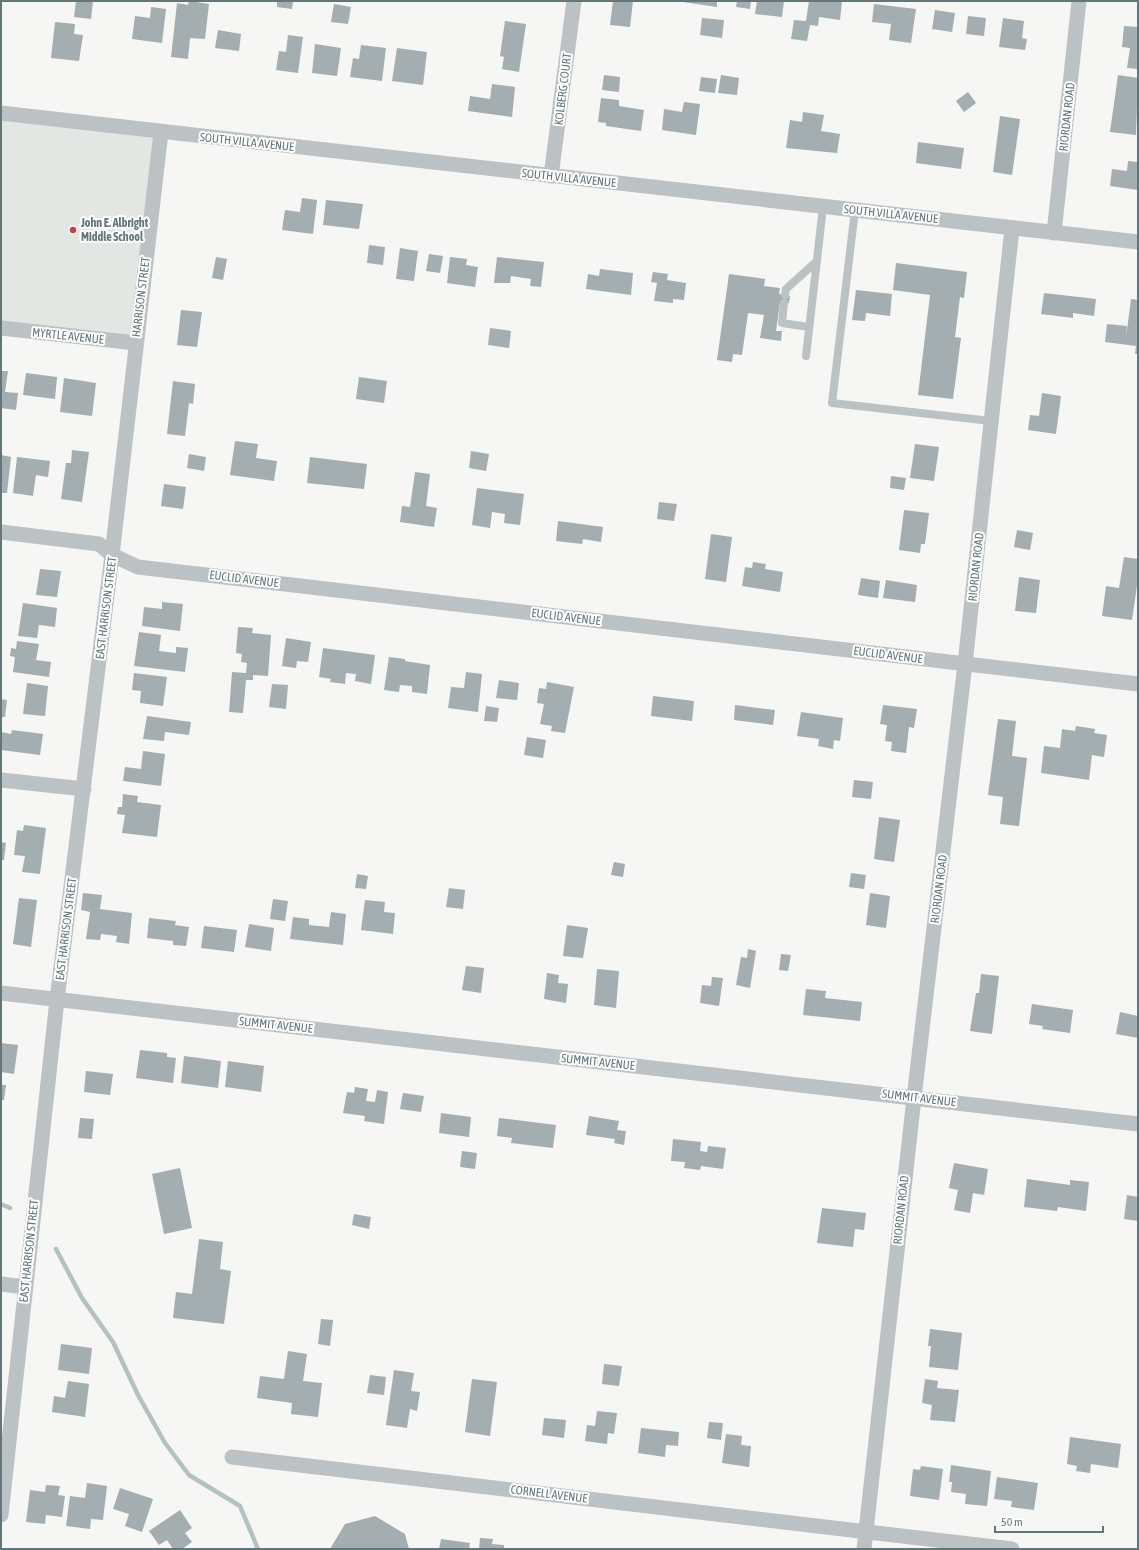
<svg xmlns="http://www.w3.org/2000/svg" width="1139" height="1550" font-family="'Asap Condensed',sans-serif">
  <rect width="100%" height="100%" fill="#f6f6f4"/>
  <path fill="#e4e6e4" d="M1,119L157,138L131,337L1,323Z"/>
  <g fill="none" stroke-linecap="round" stroke-linejoin="round">
    <g stroke="#b4c1c2" stroke-width="4.5">
      <path d="M1,1204L10,1208"/>
      <path d="M56,1249L82,1298L113,1342L138,1395L165,1443L189,1475L240,1506L258,1549"/>
    </g>
  </g>
  <g fill="#a4adb0">
    <path d="M76,1H93L91,19L74,17Z"/>
    <path d="M189,1L209,4L205,39L190,38L188,59L171,57L177,3L188,5Z"/>
    <path d="M277,1H293L292,9L277,7Z"/>
    <path d="M613,1H633L630,27L610,25Z"/>
    <path d="M676,1H717V7Z"/>
    <path d="M737,1H751L750,9L736,7Z"/>
    <path d="M757,1H784L782,17L755,14Z"/>
    <path d="M809,1L842,2L840,20L819,17L818,26L810,25L807,41L791,39L794,20L806,21Z"/>
    <path d="M334,4L351,7L348,24L331,22Z"/>
    <path d="M874,4L916,9L911,43L889,40L891,24L872,22Z"/>
    <path d="M151,7L166,9L162,43L132,39L135,16L150,18Z"/>
    <path d="M935,10L955,13L952,32L932,29Z"/>
    <path d="M968,16L986,18L984,36L966,34Z"/>
    <path d="M702,18L724,20L722,38L700,35Z"/>
    <path d="M1003,18L1024,21L1022,38L1027,39L1025,50L999,47Z"/>
    <path d="M505,21L526,24L519,72L502,69L504,57L500,56Z"/>
    <path d="M55,22L75,24L74,34L83,35L79,61L51,58Z"/>
    <path d="M1124,26L1138,27V69L1127,68L1130,48L1122,47Z"/>
    <path d="M218,30L241,34L239,51L215,48Z"/>
    <path d="M288,35L303,37L298,73L276,70L279,51L286,52Z"/>
    <path d="M315,44L341,48L337,76L312,73Z"/>
    <path d="M361,45L386,48L382,81L350,77L353,58L359,59Z"/>
    <path d="M397,48L427,52L423,85L392,81Z"/>
    <path d="M604,75L620,77L619,92L602,90Z"/>
    <path d="M721,75L739,78L737,95L718,93Z"/>
    <path d="M1118,75L1138,78L1136,135L1110,132Z"/>
    <path d="M701,77L717,79L715,93L699,91Z"/>
    <path d="M492,84L515,87L512,117L468,111L470,96L490,99Z"/>
    <path d="M968,92L976,103L964,112L956,101Z"/>
    <path d="M601,98L619,100V106L644,110L641,131L606,126V123L598,122Z"/>
    <path d="M684,102L700,104L696,135L662,130L664,109L682,112Z"/>
    <path d="M803,112L824,115L821,131L840,134L837,153L786,148L790,120L802,122Z"/>
    <path d="M1000,116L1020,119L1012,175L993,172Z"/>
    <path d="M918,142L964,148L961,169L916,163Z"/>
    <path d="M1128,161L1138,162V190L1110,186L1112,169L1127,171Z"/>
    <path d="M302,198L317,200L313,234L282,230L285,210L300,212Z"/>
    <path d="M326,200L363,204L359,229L323,225Z"/>
    <path d="M369,245L385,247L383,265L367,263Z"/>
    <path d="M400,248L418,251L414,281L396,279Z"/>
    <path d="M429,254L443,256L440,273L426,271Z"/>
    <path d="M216,257L227,259L223,280L212,278Z"/>
    <path d="M450,257L467,259L466,265L478,267L475,287L447,283Z"/>
    <path d="M497,257L544,262L541,287L530,286L531,279L511,276L510,283H494Z"/>
    <path d="M896,263L967,272L964,298L960,297L955,337L961,338L953,399L918,395L930,295L893,290Z"/>
    <path d="M600,269L633,273L631,295L586,289L588,274L599,276Z"/>
    <path d="M653,272L668,274L667,280L686,283L684,300L673,299V303L654,301L657,283L651,282Z"/>
    <path d="M729,274L765,279L764,286L780,288L779,294L790,296L789,303L780,302L776,331H782L781,341L760,338L764,315L748,313L742,355L733,354L732,362L717,360Z"/>
    <path d="M856,290L892,294L890,316L866,313L865,321L852,320Z"/>
    <path d="M1044,293L1096,299L1094,316L1073,313V318L1041,314Z"/>
    <path d="M1131,299L1138,300V354H1135L1136,346L1105,342L1107,324L1127,326L1126,338Z"/>
    <path d="M181,310L202,312L197,347L177,345Z"/>
    <path d="M490,328L511,331L509,348L488,345Z"/>
    <path d="M1,371H8L5,392L18,393L16,410L1,408Z"/>
    <path d="M26,373L57,377L55,399L23,395Z"/>
    <path d="M359,377L387,381L384,403L356,399Z"/>
    <path d="M64,378L96,383L92,416L60,412Z"/>
    <path d="M173,381L195,384L193,404L189,403L185,436L167,434Z"/>
    <path d="M1042,393L1061,396L1056,434L1028,430L1030,415L1039,416Z"/>
    <path d="M235,441L258,444L256,458L277,461L274,481L230,475Z"/>
    <path d="M915,444L939,447L934,481L910,478Z"/>
    <path d="M72,450L89,452L82,502L61,499L66,463H71Z"/>
    <path d="M471,451L489,454L486,471L469,468Z"/>
    <path d="M189,454L206,457L204,471L187,468Z"/>
    <path d="M1,455L11,457L7,493H1Z"/>
    <path d="M17,457L50,461L48,477L36,475L33,496L13,493Z"/>
    <path d="M310,457L367,464L364,489L307,483Z"/>
    <path d="M415,472L430,474L426,506L437,508L434,527L400,522L402,506L410,507Z"/>
    <path d="M891,476L906,478L904,490L890,488Z"/>
    <path d="M164,484L186,487L183,509L161,506Z"/>
    <path d="M477,488L524,494L520,525L504,523L505,514L492,512L490,528L472,525Z"/>
    <path d="M659,502L677,504L674,521L657,519Z"/>
    <path d="M904,510L929,513L925,544H921L920,553L899,550Z"/>
    <path d="M558,521L603,527L601,542L583,539L582,544L556,541Z"/>
    <path d="M1017,530L1033,533L1030,550L1014,547Z"/>
    <path d="M711,534L732,537L726,582L705,579Z"/>
    <path d="M1124,557L1138,559V579L1132,620L1102,616L1106,586L1119,588Z"/>
    <path d="M753,562L766,564L765,569L783,572L780,592L742,586L745,567L752,568Z"/>
    <path d="M40,569L61,571L57,597L36,595Z"/>
    <path d="M1019,577L1040,580L1036,613L1015,611Z"/>
    <path d="M861,578L880,581L878,598L858,595Z"/>
    <path d="M886,580L917,585L915,602L883,598Z"/>
    <path d="M162,602L183,604L180,631L142,626L144,607L162,609Z"/>
    <path d="M23,603L57,608L55,627L39,625L37,638L18,636Z"/>
    <path d="M238,627L253,628L252,633L271,635L268,676L253,675V680H246L243,713L229,712L232,672L246,673L247,663L241,662L242,654L236,653Z"/>
    <path d="M139,632L161,635L159,651L176,653V647L188,648L185,672L134,666Z"/>
    <path d="M286,638L311,642L308,662L297,661L296,668L282,666Z"/>
    <path d="M17,641L39,644L36,660L51,662L49,677L13,672L15,657L10,656L11,648L16,649Z"/>
    <path d="M323,648L375,655L371,684L355,681L356,674L346,673L345,684L330,682L331,679L319,677Z"/>
    <path d="M389,657L405,659V661L430,665L427,694L412,692V686L400,685L399,692L384,690Z"/>
    <path d="M466,672L482,674L478,712L448,708L451,687L464,688Z"/>
    <path d="M134,673L167,677L163,706L140,703L141,691L132,690Z"/>
    <path d="M499,680L519,683L517,700L496,698Z"/>
    <path d="M547,682L574,687L565,733L551,731L552,726L540,724L544,704L537,703L539,688L546,689Z"/>
    <path d="M27,683L48,686L45,716L23,714Z"/>
    <path d="M272,684L288,685L286,709L269,707Z"/>
    <path d="M653,696L694,701L692,721L651,716Z"/>
    <path d="M1,699L7,700L5,717H1Z"/>
    <path d="M735,705L775,710L773,725L734,720Z"/>
    <path d="M883,705L917,709L914,728L909,727L906,753L891,751L892,742L885,741L887,725L880,724Z"/>
    <path d="M486,706L499,708L497,722L484,721Z"/>
    <path d="M801,712L843,718L840,741L834,740L833,749L818,746L819,739L797,736Z"/>
    <path d="M147,716L191,722L189,735L165,732L164,741L143,739Z"/>
    <path d="M998,719L1016,721L1012,756L1027,758L1019,826L1000,824L1003,797L988,795Z"/>
    <path d="M1076,726L1095,729L1094,733L1107,735L1104,757L1092,755L1089,780L1041,773L1044,746L1060,748L1062,729L1075,731Z"/>
    <path d="M12,730L43,734L40,755L1,750V732L11,734Z"/>
    <path d="M527,737L546,740L543,758L524,755Z"/>
    <path d="M143,751L165,754L161,786L123,781L125,767L141,769Z"/>
    <path d="M854,780L873,782L871,799L852,797Z"/>
    <path d="M123,794L138,796L137,802L161,805L157,837L122,833L125,815L117,814L118,807H122Z"/>
    <path d="M879,817L900,820L894,862L874,859Z"/>
    <path d="M24,825L46,828L40,874L22,872L25,856L14,855L17,830L23,831Z"/>
    <path d="M1,842L6,843L4,860H1Z"/>
    <path d="M614,862L625,864L623,877L611,875Z"/>
    <path d="M851,873L866,875L864,889L849,887Z"/>
    <path d="M357,874L368,876L366,889L355,888Z"/>
    <path d="M449,888L465,890L463,909L446,907Z"/>
    <path d="M83,893L102,895L100,909L132,913L129,944L116,942L117,936L101,934L100,940L86,939L90,912L81,910Z"/>
    <path d="M870,893L890,896L886,928L866,925Z"/>
    <path d="M19,898L37,900L31,947L13,944Z"/>
    <path d="M273,899L288,901L285,921L270,919Z"/>
    <path d="M365,900L385,902L384,912L395,913L393,934L361,930Z"/>
    <path d="M331,912L346,914L343,945L290,939L293,917L309,919V925L329,927Z"/>
    <path d="M149,918L176,921L175,925L189,927L186,946L173,945V941L147,938Z"/>
    <path d="M249,924L274,928L271,951L245,947Z"/>
    <path d="M567,925L588,928L583,958L563,956Z"/>
    <path d="M204,926L237,930L234,952L201,948Z"/>
    <path d="M748,949L756,951L750,988L736,985L741,957L747,958Z"/>
    <path d="M781,954L791,955L788,971L779,970Z"/>
    <path d="M466,966L484,968L481,993L462,990Z"/>
    <path d="M597,969L619,971L616,1008L594,1005Z"/>
    <path d="M547,973L559,975L558,983L568,984L566,1003L544,999Z"/>
    <path d="M981,974L999,976L992,1034L970,1031L976,993H979Z"/>
    <path d="M712,977L723,978L719,1006L700,1003L702,985L711,986Z"/>
    <path d="M806,989L826,991L825,998L862,1002L860,1021L803,1015Z"/>
    <path d="M1032,1004L1073,1010L1070,1033L1042,1029L1043,1026L1029,1024Z"/>
    <path d="M1120,1012L1138,1016V1038L1116,1034Z"/>
    <path d="M1,1043L18,1045L14,1074L1,1072Z"/>
    <path d="M140,1050L167,1053V1057L176,1058L173,1083L136,1078Z"/>
    <path d="M184,1056L221,1061L218,1088L181,1083Z"/>
    <path d="M228,1061L264,1066L261,1092L225,1087Z"/>
    <path d="M86,1071L113,1074L110,1095L84,1092Z"/>
    <path d="M1,1085H6L4,1100H1Z"/>
    <path d="M355,1087L368,1089L366,1101L375,1102L377,1090L388,1092L384,1124L364,1121L365,1116L343,1113L347,1092L354,1093Z"/>
    <path d="M403,1093L424,1096L421,1112L400,1109Z"/>
    <path d="M441,1113L471,1117L469,1137L439,1133Z"/>
    <path d="M589,1116L619,1121L617,1130L626,1131L624,1145L614,1143L615,1139L586,1135Z"/>
    <path d="M80,1118L94,1119L92,1139L78,1138Z"/>
    <path d="M499,1118L556,1125L553,1148L511,1143L512,1138L497,1136Z"/>
    <path d="M673,1139L701,1142L700,1151L707,1152L708,1146L726,1148L723,1169L701,1166L700,1170L684,1168L685,1162L671,1161Z"/>
    <path d="M462,1151L477,1153L475,1169L460,1167Z"/>
    <path d="M954,1163L988,1169L984,1195L973,1193L970,1213L954,1210L958,1190L949,1188Z"/>
    <path d="M180,1168L192,1228L164,1234L152,1174Z"/>
    <path d="M1027,1179L1070,1185V1180L1089,1182L1086,1211L1058,1207L1057,1211L1024,1207Z"/>
    <path d="M1127,1195L1138,1197V1221L1124,1219Z"/>
    <path d="M822,1208L866,1213L864,1230L855,1229L853,1247L817,1243Z"/>
    <path d="M354,1214L371,1217L369,1229L352,1225Z"/>
    <path d="M199,1239L223,1242L220,1269L231,1271L224,1324L173,1318L176,1292L192,1294Z"/>
    <path d="M321,1319L333,1320L330,1346L318,1344Z"/>
    <path d="M930,1329L962,1333L958,1370L929,1367L931,1346H928Z"/>
    <path d="M61,1344L92,1348L89,1374L58,1370Z"/>
    <path d="M288,1351L307,1354L303,1381L322,1383L318,1417L291,1414L292,1403L257,1398L260,1376L284,1379Z"/>
    <path d="M604,1364L622,1366L619,1386L602,1384Z"/>
    <path d="M394,1370L414,1373L411,1391L420,1392L417,1411L410,1409L407,1428L386,1425Z"/>
    <path d="M370,1375L386,1377L384,1395L367,1393Z"/>
    <path d="M472,1379L497,1382L490,1436L465,1432Z"/>
    <path d="M925,1379L938,1381L937,1388L959,1390L955,1422L930,1420L932,1405L922,1403Z"/>
    <path d="M68,1381L89,1384L85,1417L52,1412L54,1396L65,1398Z"/>
    <path d="M597,1411L617,1413L614,1434L608,1433L607,1444L585,1441L587,1425L595,1426Z"/>
    <path d="M544,1418L566,1420L564,1438L542,1435Z"/>
    <path d="M709,1422L723,1423L721,1440L707,1438Z"/>
    <path d="M641,1428L679,1432L678,1446L666,1445L665,1457L638,1453Z"/>
    <path d="M726,1434L742,1436L741,1445L751,1446L749,1467L722,1463Z"/>
    <path d="M1070,1437L1121,1444L1118,1468L1091,1464L1090,1473L1076,1471L1077,1466L1067,1464Z"/>
    <path d="M951,1465L991,1471L987,1506L965,1504L966,1494L951,1492L952,1482H949Z"/>
    <path d="M921,1466L943,1469L939,1500L910,1496L913,1469L920,1470Z"/>
    <path d="M997,1477L1038,1483L1034,1510L1011,1507L1012,1501L994,1499Z"/>
    <path d="M87,1483L107,1486L103,1520L91,1519L90,1529L66,1526L70,1496L85,1498Z"/>
    <path d="M46,1485L60,1486L58,1495L65,1496L62,1517L46,1515L45,1524L26,1522L30,1490L45,1492Z"/>
    <path d="M120,1488L153,1499L142,1532L125,1526L129,1514L113,1509Z"/>
    <path d="M180,1510L192,1528L185,1533L192,1542L182,1549H173L167,1540L159,1545L149,1531Z"/>
    <path d="M375,1516L405,1534L409,1549H330L345,1524Z"/>
    <path d="M480,1538L493,1539L492,1544L504,1545V1549H479Z"/>
    <path d="M441,1539L470,1543L469,1549H439Z"/>
  </g>
  <g fill="none" stroke-linecap="round" stroke-linejoin="round">
    <g stroke="#bcc1c3" stroke-width="8">
      <path d="M855,210L832,403L991,421"/>
      <path d="M785,295L786,289L817,261"/>
      <path d="M784,303L782,323L809,327"/>
      <path d="M806,356L823,207"/>
    </g>
    <g stroke="#bcc1c3" stroke-width="15">
      <path d="M1,113L1138,242"/>
      <path d="M551,176L574,1"/>
      <path d="M1054,233L1079,1"/>
      <path d="M1,328L136,343"/>
      <path d="M1,532L99,544L112,555L138,567L1138,684"/>
      <path d="M1,780L84,789"/>
      <path d="M1,993L1138,1124"/>
      <path d="M1,1284L25,1287"/>
      <path d="M232,1457L1012,1549"/>
      <path d="M1,1515L57,1000L112,555L161,132"/>
      <path d="M864,1549L914,1098L965,664L1012,228"/>
    </g>
  </g>
  <circle fill="#cd423d" stroke="#fff" stroke-width="1.5" cx="73" cy="230" r="4"/>
  <g text-anchor="middle" stroke-width="4" stroke-linejoin="round" paint-order="stroke">
    <g font-size="12" fill="#65767b" stroke="#fff">
      <text transform="translate(563 89) rotate(-83)" y="4">KOLBERG COURT</text>
      <text transform="translate(1067 117) rotate(-84)" y="4">RIORDAN ROAD</text>
      <text transform="translate(247 142) rotate(6)" y="4">SOUTH VILLA AVENUE</text>
      <text transform="translate(569 178) rotate(6)" y="4">SOUTH VILLA AVENUE</text>
      <text transform="translate(891 214) rotate(6)" y="4">SOUTH VILLA AVENUE</text>
      <text transform="translate(141 297) rotate(-83)" y="4">HARRISON STREET</text>
      <text transform="translate(68 336) rotate(6)" y="4">MYRTLE AVENUE</text>
      <text transform="translate(976 567) rotate(-84)" y="4">RIORDAN ROAD</text>
      <text transform="translate(244 579) rotate(7)" y="4">EUCLID AVENUE</text>
      <text transform="translate(106 608) rotate(-83)" y="4">EAST HARRISON STREET</text>
      <text transform="translate(566 617) rotate(7)" y="4">EUCLID AVENUE</text>
      <text transform="translate(888 655) rotate(7)" y="4">EUCLID AVENUE</text>
      <text transform="translate(939 889) rotate(-83)" y="4">RIORDAN ROAD</text>
      <text transform="translate(66 929) rotate(-83)" y="4">EAST HARRISON STREET</text>
      <text transform="translate(276 1025) rotate(6)" y="4">SUMMIT AVENUE</text>
      <text transform="translate(598 1062) rotate(6)" y="4">SUMMIT AVENUE</text>
      <text transform="translate(919 1098) rotate(7)" y="4">SUMMIT AVENUE</text>
      <text transform="translate(901 1210) rotate(-84)" y="4">RIORDAN ROAD</text>
      <text transform="translate(29 1251) rotate(-84)" y="4">EAST HARRISON STREET</text>
      <text transform="translate(549 1494) rotate(7)" y="4">CORNELL AVENUE</text>
    </g>
    <g font-size="12" font-weight="bold" fill="#65767b" stroke="#fff" text-anchor="start">
      <text x="81" y="227">John E. Albright<tspan x="81" dy="14">Middle School</tspan></text>
    </g>
  </g>
  <rect width="1139" height="1550" fill="none" stroke="#65767b" stroke-width="4"/>
  <path d="M995 1526v6h108v-6" fill="none" stroke="#65767b" stroke-width="2"/>
  <text x="1001" y="1526" font-size="12" fill="#65767b" stroke="#ffffff" stroke-width="3" paint-order="stroke">50 m</text>
</svg>
